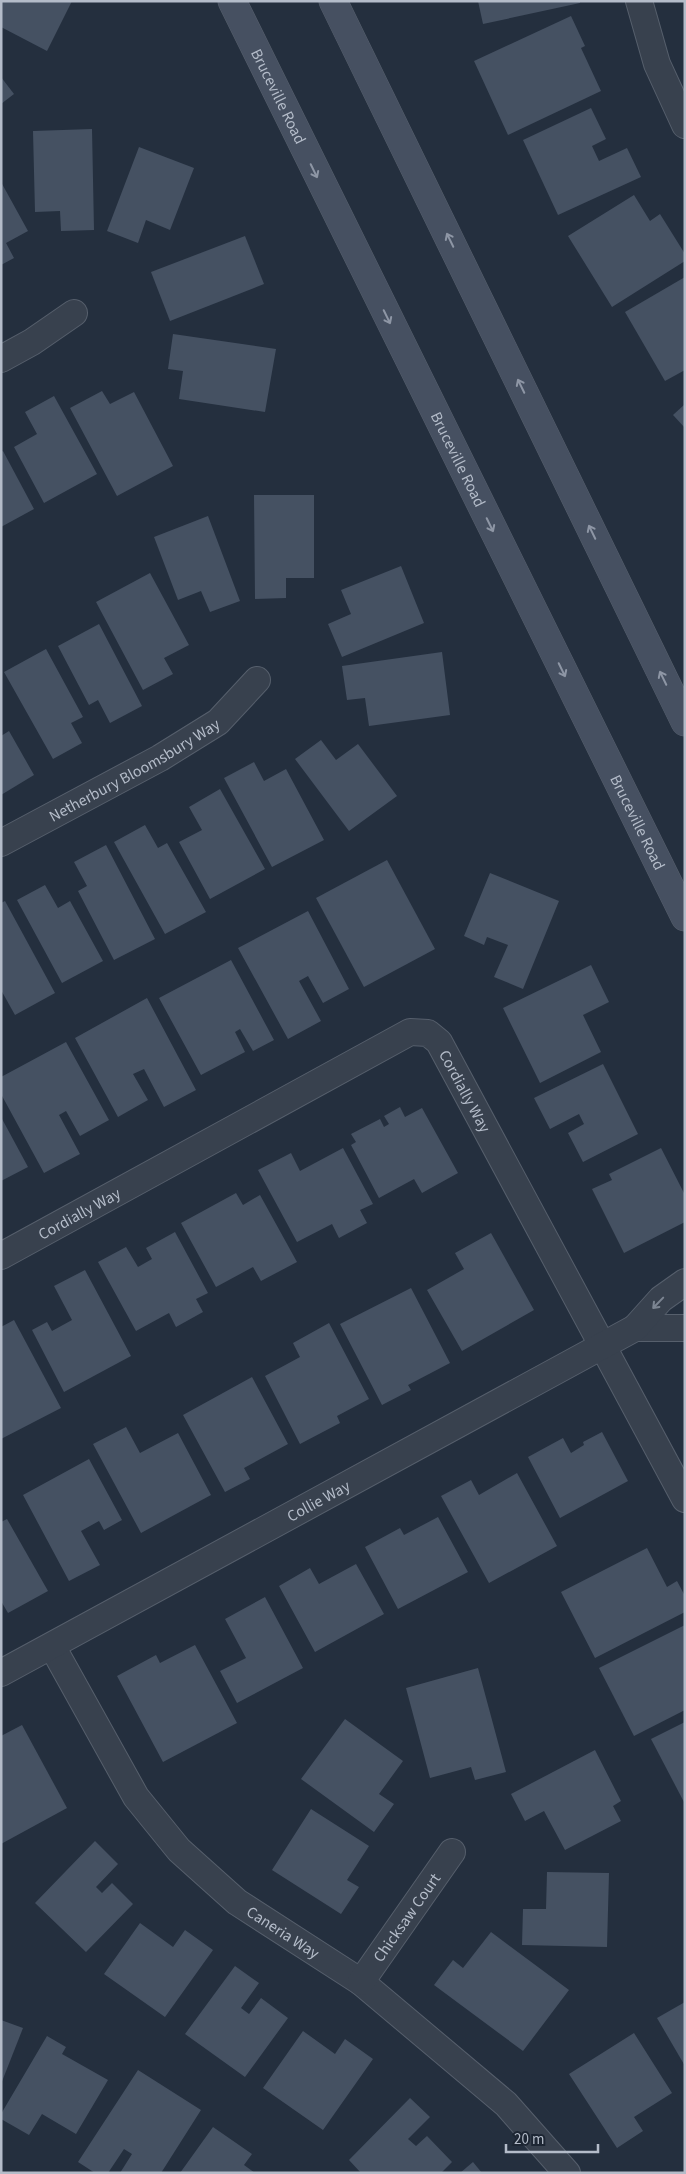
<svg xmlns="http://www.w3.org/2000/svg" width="686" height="2174" font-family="'Source Sans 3',sans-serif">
  <rect width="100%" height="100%" fill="#242f3e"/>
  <g fill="#455162">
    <path d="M1,1H72L47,51L1,27Z"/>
    <path d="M478,1H580V3L483,24Z"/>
    <path d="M571,16L585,46L581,48L601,91L508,135L474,61Z"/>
    <path d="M1,77L14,94L1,104Z"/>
    <path d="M591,108L606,139L592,146L599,161L627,148L641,177L558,215L523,140Z"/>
    <path d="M92,129L94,230L61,231L60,211L35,212L33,131Z"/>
    <path d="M139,147L194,168L170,230L146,220L138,243L107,231Z"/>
    <path d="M1,182L28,231L6,243L14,258L1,265Z"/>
    <path d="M634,195L650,221L660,214L685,254V261L612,307L568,236Z"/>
    <path d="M245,236L264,284L170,321L151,272Z"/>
    <path d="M685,277V370L665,381L625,312Z"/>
    <path d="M173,334L276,349L265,412L179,399L183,371L168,369Z"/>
    <path d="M102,391L110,404L134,392L173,466L117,496L70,408Z"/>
    <path d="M54,396L97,474L44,503L14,447L37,434L25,412Z"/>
    <path d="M685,404V428L673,415Z"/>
    <path d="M3,451L34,509L1,527V452Z"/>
    <path d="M254,495H314V578H286V598L255,599Z"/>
    <path d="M208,516L240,601L210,612L201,591L178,600L154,537Z"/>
    <path d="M401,566L424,623L342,657L328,624L351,614L341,590Z"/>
    <path d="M150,573L189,645L164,658L173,674L143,690L96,602Z"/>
    <path d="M99,624L142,706L110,723L98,700L89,705L58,646Z"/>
    <path d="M46,649L83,717L71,723L82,743L53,759L4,672Z"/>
    <path d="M442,652L450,715L369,726L365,698L347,700L342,666Z"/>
    <path d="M9,731L34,775L1,795V736Z"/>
    <path d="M321,740L336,760L358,744L397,796L349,831L295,759Z"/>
    <path d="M254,762L264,781L286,769L324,840L272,867L224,778Z"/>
    <path d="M220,789L265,869L210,899L179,842L202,830L189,807Z"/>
    <path d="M145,825L158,848L167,843L206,912L165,934L114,842Z"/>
    <path d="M106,845L155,939L114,960L78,891L87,886L74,862Z"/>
    <path d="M387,860L435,949L364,987L316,898Z"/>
    <path d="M490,873L559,901L523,989L494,977L508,945L487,937L484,945L464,936Z"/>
    <path d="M45,885L58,908L70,901L103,961L62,983L17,900Z"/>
    <path d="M5,901L55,993L15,1015L1,990V903Z"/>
    <path d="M308,911L349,989L323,1003L308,976L299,981L321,1021L288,1039L238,948Z"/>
    <path d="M231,960L274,1040L253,1051L240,1029L235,1032L245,1052L201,1075L159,998Z"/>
    <path d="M591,965L609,1002L583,1015L601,1052L540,1083L503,1008Z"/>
    <path d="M147,998L196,1090L164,1107L144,1069L133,1074L148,1100L118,1117L75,1038Z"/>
    <path d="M66,1042L109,1120L80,1136L66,1111L59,1115L80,1154L44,1173L1,1094V1077Z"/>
    <path d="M603,1064L638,1134L583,1162L568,1133L584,1124L579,1114L550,1129L534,1098Z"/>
    <path d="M400,1107L405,1117L422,1108L458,1173L422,1193L414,1179L379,1198L351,1145L356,1142L351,1134L380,1119L384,1127L389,1124L384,1116Z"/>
    <path d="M1,1117L28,1167L1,1181Z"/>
    <path d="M343,1148L373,1204L360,1210L367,1223L339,1238L332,1224L297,1242L258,1170L291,1153L300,1171Z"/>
    <path d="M661,1148L685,1195V1222L624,1253L592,1189L612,1180L609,1174Z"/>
    <path d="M236,1193L243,1205L260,1195L297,1262L261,1281L253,1267L216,1287L181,1223Z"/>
    <path d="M175,1232L208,1293L196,1299L203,1312L176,1327L169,1313L136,1331L98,1262L126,1247L138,1267L152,1259L146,1248Z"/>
    <path d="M491,1233L534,1310L462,1351L427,1290L464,1269L455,1253Z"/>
    <path d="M85,1270L131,1356L64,1392L32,1330L47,1322L52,1331L72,1320L54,1286Z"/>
    <path d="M411,1288L450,1363L408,1385L411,1390L382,1405L340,1324Z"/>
    <path d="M14,1320L61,1408L1,1439V1327Z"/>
    <path d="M329,1323L369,1399L337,1416L340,1423L300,1444L265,1376L300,1357L293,1343Z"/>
    <path d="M252,1377L288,1444L244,1468L250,1479L225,1492L183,1415Z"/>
    <path d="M126,1427L140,1453L178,1433L211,1495L141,1533L93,1444Z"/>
    <path d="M602,1432L628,1481L560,1518L528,1457L563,1438L571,1453L584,1445L583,1442Z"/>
    <path d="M89,1459L122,1520L104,1530L99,1521L81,1531L100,1565L69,1581L23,1495Z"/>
    <path d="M517,1473L557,1546L489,1583L441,1496L471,1480L479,1495Z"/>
    <path d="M438,1517L468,1572L398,1609L365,1547L400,1528L404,1535Z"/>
    <path d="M7,1519L48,1591L8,1613L1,1601V1522Z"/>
    <path d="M647,1548L667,1587L677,1581L685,1596V1612L595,1658L561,1592Z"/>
    <path d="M356,1564L384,1614L315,1652L279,1586L310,1568L319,1584Z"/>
    <path d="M265,1597L303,1668L237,1703L220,1671L246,1658L225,1619Z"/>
    <path d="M685,1625V1710L634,1736L599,1668Z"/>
    <path d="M195,1645L237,1723L163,1762L117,1676L156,1655L160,1663Z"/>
    <path d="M478,1668L506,1772L475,1780L471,1767L430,1778L406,1688Z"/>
    <path d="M345,1719L403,1761L379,1794L394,1804L374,1832L301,1779Z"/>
    <path d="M685,1722V1804L651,1739Z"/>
    <path d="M22,1725L67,1808L1,1844V1736Z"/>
    <path d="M595,1750L621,1801L613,1806L621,1821L565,1850L544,1811L525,1821L511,1794Z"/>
    <path d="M311,1809L369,1846L347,1880L359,1887L341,1914L272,1870Z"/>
    <path d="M95,1841L118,1864L96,1887L102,1893L112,1883L133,1904L86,1952L35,1903Z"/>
    <path d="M547,1872L609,1873L607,1947L522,1945L523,1909H546Z"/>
    <path d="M140,1923L173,1947L185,1930L213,1950L165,2017L104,1974Z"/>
    <path d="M491,1932L569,1990L523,2051L434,1985L453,1960L463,1968Z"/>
    <path d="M235,1966L259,1983L241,2008L249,2014L261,1998L288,2018L245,2077L185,2034Z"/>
    <path d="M685,2002V2066L657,2018Z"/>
    <path d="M1,2020L23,2028L1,2084Z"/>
    <path d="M303,2031L335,2054L345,2039L373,2059L323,2130L263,2088Z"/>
    <path d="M634,2033L672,2093L634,2117L643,2131L617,2148L569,2074Z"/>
    <path d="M47,2036L66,2047L62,2054L108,2080L76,2134L42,2114L29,2135L1,2119V2114Z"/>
    <path d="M138,2070L201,2110L161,2173H120L132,2154L124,2149L108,2173H95L78,2162Z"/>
    <path d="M410,2098L430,2117L408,2139L416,2146L427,2136L452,2162L441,2173H361L349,2160Z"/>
    <path d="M213,2127L252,2154L244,2165L255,2173H180Z"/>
    <path d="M473,2162L482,2173H460Z"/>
  </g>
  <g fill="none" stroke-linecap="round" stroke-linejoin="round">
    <defs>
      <g id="street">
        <path d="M639,1L657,64L685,125"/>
        <path d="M1,359L32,342L74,313"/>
        <path id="s1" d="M1,843L160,758L218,722L257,680"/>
        <path id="s2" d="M1,1256L410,1032L428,1033L439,1042L685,1499"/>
        <path d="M635,1328H685"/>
        <path id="s3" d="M52,1646L136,1797L179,1850L237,1902L361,1982L506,2104L567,2173"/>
        <path id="s4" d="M1,1673L635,1328L661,1299L685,1282"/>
        <path id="s5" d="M361,1982L452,1852"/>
      </g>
      <g id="secondary">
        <path id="s6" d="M232,1L685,917"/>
        <path d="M333,1L685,722"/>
      </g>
    </defs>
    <use href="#street" stroke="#565f6c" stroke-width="28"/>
    <use href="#secondary" stroke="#565f6c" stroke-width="29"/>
    <use href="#street" stroke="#38414e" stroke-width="26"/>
    <use href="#secondary" stroke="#465061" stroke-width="28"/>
  </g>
  <defs><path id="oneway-shaft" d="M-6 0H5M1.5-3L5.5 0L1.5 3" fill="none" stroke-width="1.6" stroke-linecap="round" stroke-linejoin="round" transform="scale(1.25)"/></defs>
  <g stroke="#8e96a5">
    <use href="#oneway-shaft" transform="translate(314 171) rotate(64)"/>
    <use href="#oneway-shaft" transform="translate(450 240) rotate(-116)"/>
    <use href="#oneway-shaft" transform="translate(387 317) rotate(64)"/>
    <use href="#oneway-shaft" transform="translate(521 386) rotate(-116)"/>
    <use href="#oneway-shaft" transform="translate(490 525) rotate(64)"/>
    <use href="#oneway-shaft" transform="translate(592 532) rotate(-116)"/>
    <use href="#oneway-shaft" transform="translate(562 670) rotate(64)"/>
    <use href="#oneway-shaft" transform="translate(663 678) rotate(-116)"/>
  </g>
  <use stroke="#7c8592" href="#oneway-shaft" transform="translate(658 1303) rotate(134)"/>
  <g text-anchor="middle" stroke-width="4.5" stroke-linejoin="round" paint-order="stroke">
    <g font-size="16" fill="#b4bcc9" stroke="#1d2633">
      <text dy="6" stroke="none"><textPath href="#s6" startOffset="106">Bruceville Road</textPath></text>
      <text dy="6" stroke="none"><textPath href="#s6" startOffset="511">Bruceville Road</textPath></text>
      <text dy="6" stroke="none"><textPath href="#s1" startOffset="152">Netherbury Bloomsbury Way</textPath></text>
      <text dy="6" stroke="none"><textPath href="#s6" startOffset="916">Bruceville Road</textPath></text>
      <text dy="6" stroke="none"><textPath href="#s2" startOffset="554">Cordially Way</textPath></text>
      <text dy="6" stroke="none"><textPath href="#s2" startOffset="89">Cordially Way</textPath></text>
      <text dy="6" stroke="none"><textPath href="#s4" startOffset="361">Collie Way</textPath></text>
      <text dy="6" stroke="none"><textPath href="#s5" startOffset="79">Chicksaw Court</textPath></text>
      <text dy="6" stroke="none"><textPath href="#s3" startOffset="374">Caneria Way</textPath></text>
    </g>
  </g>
  <rect width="686" height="2174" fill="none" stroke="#b4bcc9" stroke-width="5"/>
  <path d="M506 2144v8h92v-8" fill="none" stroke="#b4bcc9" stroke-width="2.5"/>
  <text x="514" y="2144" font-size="15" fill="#b4bcc9" stroke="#1d2633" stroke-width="4" paint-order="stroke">20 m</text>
</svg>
